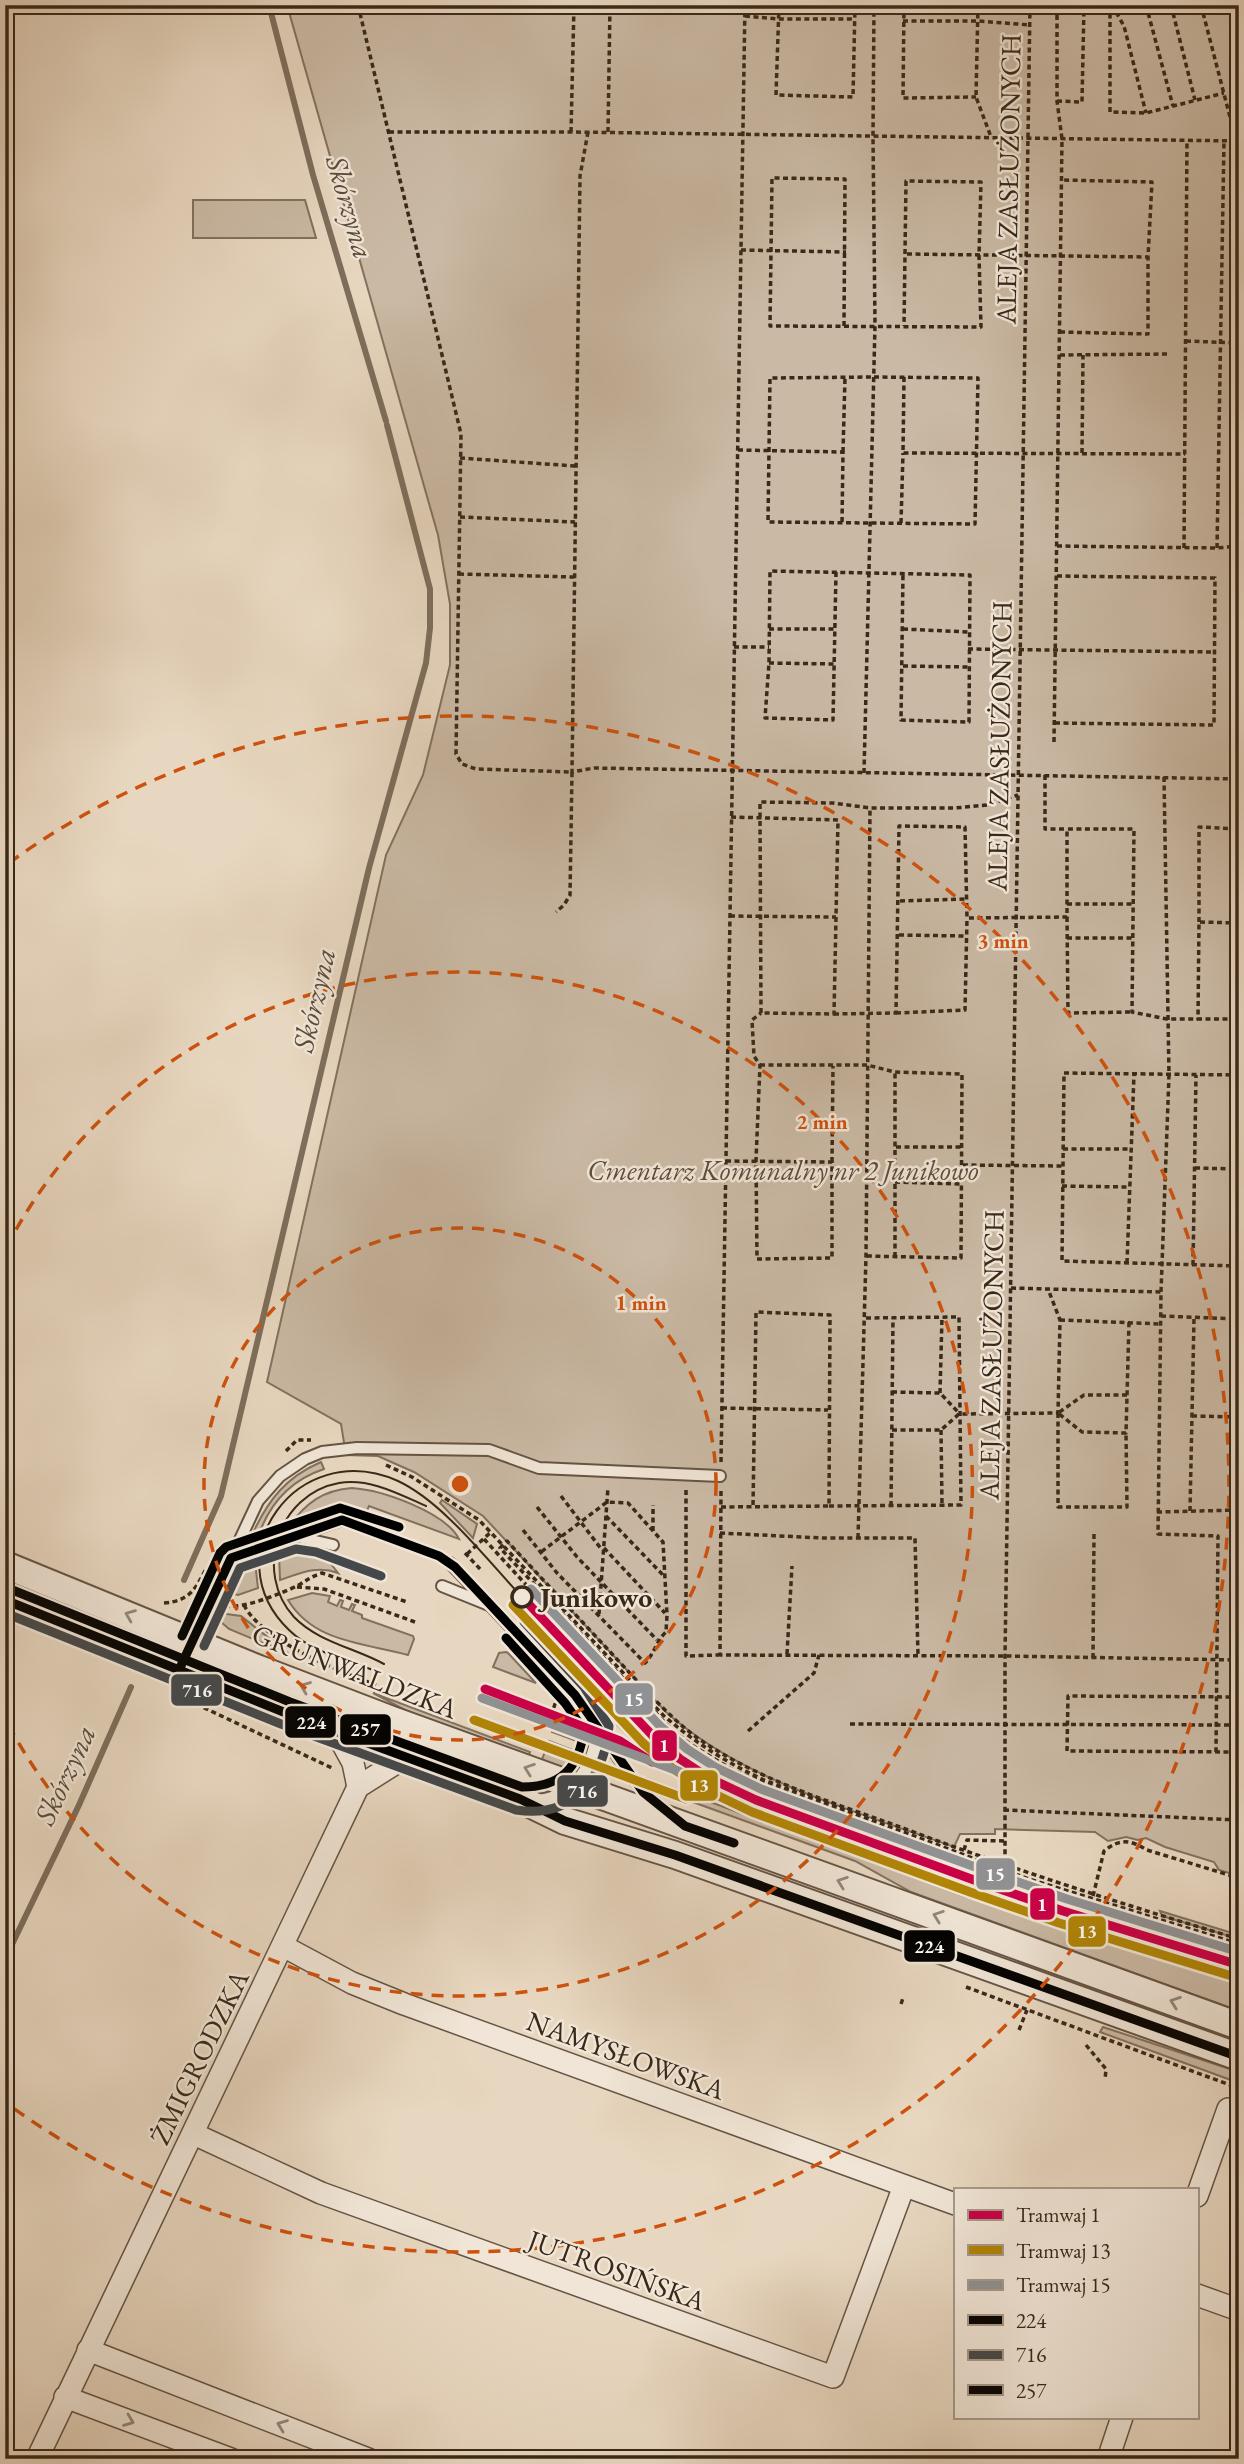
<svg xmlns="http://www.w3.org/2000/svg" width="1244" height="2464" font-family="'EB Garamond',serif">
  <rect width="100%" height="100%" fill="#e8d7c0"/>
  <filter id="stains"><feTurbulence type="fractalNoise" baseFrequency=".00286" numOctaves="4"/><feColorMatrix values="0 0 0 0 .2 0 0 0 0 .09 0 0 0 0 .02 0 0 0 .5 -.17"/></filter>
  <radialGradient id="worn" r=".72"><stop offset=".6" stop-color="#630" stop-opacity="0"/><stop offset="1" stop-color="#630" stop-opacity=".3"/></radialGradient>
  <g fill="#cab9a4" stroke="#82715f" stroke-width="2">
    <path d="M287,5H1239V1876L1219,1870L1214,1862L1165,1847L1146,1838L1138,1840L1126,1837L1108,1841L1095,1832L995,1829V1834H960L954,1847C858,1812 743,1781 666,1712L483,1516L414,1472L398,1465L378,1456L346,1455L341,1424L267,1382L386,855L423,775L450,665V604L438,535Z"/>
    <path d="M193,200H305L316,238H193Z"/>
    <path d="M321,1462L324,1469C291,1480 269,1504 258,1537L253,1538L252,1535C268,1500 286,1477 321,1462Z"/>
    <path d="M352,1488C382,1490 445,1512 459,1539L369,1506L365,1515C338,1506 314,1516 289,1526C306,1503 323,1490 352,1488Z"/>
    <path d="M442,1500L477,1524L473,1538L440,1503Z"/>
    <path d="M299,1552L328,1560L338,1573C317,1565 301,1573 280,1580L279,1553Z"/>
    <path d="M255,1562L258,1588L238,1595L225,1592L238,1574Z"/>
    <path d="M312,1593L330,1596L328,1602L337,1606L340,1600L343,1601L341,1607L349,1610L352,1604L355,1605L352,1611L362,1615V1618L413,1636L414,1639L408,1655C365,1643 314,1643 288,1600Z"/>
    <path d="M219,1613L241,1616L289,1654L229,1629L221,1622Z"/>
    <path d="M506,1652L508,1653L536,1683L493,1667L499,1653Z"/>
    <path d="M570,1657L655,1744L705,1781L701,1787C649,1765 601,1708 563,1667L564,1662Z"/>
    <path d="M373,1693L530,1752L529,1755L407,1711Z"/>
    <path d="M556,1721L584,1731L585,1744L552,1732Z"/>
    <path d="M549,1741L583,1754L574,1771L569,1772L541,1762Z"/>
    <path d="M646,1778L966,1897L975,1876L1076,1910L1239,1960V2011L911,1892L855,1861L668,1793Z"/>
    <path d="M1160,1911L1239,1935V1939L1162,1916Z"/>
    <path d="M1103,2027L1239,2072V2083L1100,2032Z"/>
  </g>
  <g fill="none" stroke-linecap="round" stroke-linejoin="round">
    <g stroke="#7e6e5c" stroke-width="6">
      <path d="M269,5L313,175L386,421"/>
      <path d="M184,1580L221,1496L369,868L426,663L430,628V589L387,425"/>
      <path d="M5,1959L79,1805L131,1687"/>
    </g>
    <defs>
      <g id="service">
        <path d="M298,1537L333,1545"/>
        <path d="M231,1558L342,1520"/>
        <path d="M450,1563L575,1695L633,1779L660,1807"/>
        <path d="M442,1586L489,1605"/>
        <path d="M179,1670L258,1501L280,1476L305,1459L322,1452L357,1448L489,1450L539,1468L720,1476"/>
        <path d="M534,1800C574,1799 595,1763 597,1727"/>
      </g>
      <g id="minor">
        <path d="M336,1732L353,1763L358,1787"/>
        <path d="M283,1946L352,1983L404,2004L955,2204"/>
        <path d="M194,2134L321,2193L833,2377L904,2186"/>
        <path d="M1197,2196L1228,2109"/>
        <path d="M1197,2295L1239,2310"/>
        <path d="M88,2350L368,2459"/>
        <path d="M65,2397L231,2459"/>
        <path d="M37,2459L358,1787L404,1758"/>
        <path d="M1108,2459L1122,2417"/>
      </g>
      <g id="tertiary">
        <path d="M5,1565L259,1669L392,1720L1239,2026"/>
        <path d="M5,1600L286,1713L520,1799L565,1821L675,1855L1239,2057"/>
      </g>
    </defs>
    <use href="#service" stroke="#655444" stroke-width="14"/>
    <use href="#minor" stroke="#655444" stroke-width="24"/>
    <use href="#tertiary" stroke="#655444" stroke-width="30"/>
    <g stroke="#39291a" stroke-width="3.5" stroke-dasharray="5 3.5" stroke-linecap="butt">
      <path d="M358,5L461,434L456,754L462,764L476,769L572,772L570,895L564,905L556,912"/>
      <path d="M779,5L776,95L853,97L855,5"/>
      <path d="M904,5L903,98L976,97"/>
      <path d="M978,5L976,97L991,137"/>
      <path d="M1110,5V112L1146,113L1224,93"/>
      <path d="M1112,5L1124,26L1146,113"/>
      <path d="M1146,5L1173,106"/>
      <path d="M1171,5L1195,100"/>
      <path d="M1201,5L1239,152"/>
      <path d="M1235,5L1239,19"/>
      <path d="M745,16L779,19H855"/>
      <path d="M903,21H978L1030,25"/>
      <path d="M1057,101L1082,102L1084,5"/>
      <path d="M389,132H571L1239,141"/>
      <path d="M571,132L574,5"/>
      <path d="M588,132L580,176L572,772L594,768L1239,779"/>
      <path d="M608,132L610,5"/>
      <path d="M741,250L846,252"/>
      <path d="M907,254L1148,257"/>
      <path d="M844,326L845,179L772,178L770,326L981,327L979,256L981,182L906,181L904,326"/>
      <path d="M1060,332L1148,334V257L1152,182L1061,180"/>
      <path d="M1186,341L1239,343"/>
      <path d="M1060,355L1168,354"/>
      <path d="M874,377L978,378L975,524L768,522L770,378Z"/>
      <path d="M904,377L903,453L1185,454"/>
      <path d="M738,450L843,452L842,523"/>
      <path d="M843,452L845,377"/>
      <path d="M1082,453L1083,355"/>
      <path d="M460,458L575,466"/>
      <path d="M460,517L575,522"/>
      <path d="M901,523L903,453"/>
      <path d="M1057,546L1217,548L1239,546"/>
      <path d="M1184,548L1187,140"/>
      <path d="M1217,548L1224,141"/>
      <path d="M836,572L833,720L765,718L769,663L770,571L970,575L969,722L901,720L903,573"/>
      <path d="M459,574L574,577"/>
      <path d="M769,629H834"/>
      <path d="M903,629L969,632"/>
      <path d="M734,647H769"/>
      <path d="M968,649L1214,652"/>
      <path d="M769,663L835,664"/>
      <path d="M903,666L968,667"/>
      <path d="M1055,723L1214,725L1215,578L1057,576"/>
      <path d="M1054,742L1062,139L1057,101V5"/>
      <path d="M864,773L875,325L873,136L874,5"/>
      <path d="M1045,775V829H1067"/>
      <path d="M1164,777L1169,1075L1161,1292L1158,1534L1218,1536L1216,1752"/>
      <path d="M731,817L838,820L834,1014L761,1013L760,817V802L833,803L870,808H955L987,805L1018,795"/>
      <path d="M900,901L967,899"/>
      <path d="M1067,904H1134"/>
      <path d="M730,916L836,917"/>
      <path d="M1067,917L1068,1013L1132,1012"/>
      <path d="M1199,922V827L1239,829"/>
      <path d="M1239,923L1199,922L1198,1019H1239"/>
      <path d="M899,935L966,936"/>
      <path d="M1067,938H1134"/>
      <path d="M896,1013L965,1010L967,918"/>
      <path d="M834,1014L896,1013L899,826L965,827L967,918L1067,917V829H1134L1132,1012L1167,1019H1198"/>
      <path d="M760,1065H867L895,1072L962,1074L961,1258L866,1256"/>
      <path d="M1239,1075L1064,1073L1062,1261L1239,1266"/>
      <path d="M896,1147H963"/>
      <path d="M1063,1149H1129"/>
      <path d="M726,1161L832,1162V1258L757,1259L756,1160L760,1065L754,1056L752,1020L761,1013"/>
      <path d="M832,1162L833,1066"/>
      <path d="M963,1165L1062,1166"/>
      <path d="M1195,1168L1239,1169"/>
      <path d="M895,1182L962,1184"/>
      <path d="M1062,1186L1129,1187"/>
      <path d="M895,1257V1072"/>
      <path d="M1127,1263L1134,1074"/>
      <path d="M1193,1265L1196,1075"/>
      <path d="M1011,1288L1161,1292"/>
      <path d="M1161,1316L1239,1319"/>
      <path d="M1060,1320L1161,1324"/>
      <path d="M892,1392L940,1393L958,1412"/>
      <path d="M940,1393L942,1317"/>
      <path d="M1127,1395H1084L1058,1413L1082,1432L1126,1433L1129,1322"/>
      <path d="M722,1408L828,1410"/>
      <path d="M1058,1413V1507H1127L1126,1433"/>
      <path d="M1192,1416L1239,1417"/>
      <path d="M892,1430H941L959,1414L1058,1413L1060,1320L1048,1289"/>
      <path d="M941,1430L942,1505"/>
      <path d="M286,1451L297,1440H311"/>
      <path d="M721,1462L745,5"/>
      <path d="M386,1465L412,1477L479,1520L663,1715C694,1742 727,1763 764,1780L1026,1878L1239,1944"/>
      <path d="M686,1490V1656L719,1655"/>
      <path d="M721,1491L720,1655L1005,1656L1239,1660"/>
      <path d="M561,1496L602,1550"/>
      <path d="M829,1506L961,1505L959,1317L865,1318"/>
      <path d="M891,1506L893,1318"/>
      <path d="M537,1507L577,1557L657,1640"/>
      <path d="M721,1507L829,1506L830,1315L756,1312L753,1507"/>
      <path d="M1190,1511L1194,1318"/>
      <path d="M1157,1512L1239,1510"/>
      <path d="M606,1516L664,1576"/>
      <path d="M523,1530L557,1573L645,1663C655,1653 656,1641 666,1632L667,1615L663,1542L628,1503L607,1502L541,1552"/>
      <path d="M653,1531V1505"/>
      <path d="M720,1533L822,1538H915L918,1655"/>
      <path d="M858,1538L866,1256L870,808"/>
      <path d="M484,1539L576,1639"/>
      <path d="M604,1548L665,1613"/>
      <path d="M465,1553L481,1570"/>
      <path d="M467,1554L491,1532"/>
      <path d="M297,1587L324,1589L415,1622"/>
      <path d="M164,1603C189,1601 195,1590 206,1569"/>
      <path d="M244,1605C262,1641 339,1671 376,1685"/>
      <path d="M225,1606C243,1609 280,1594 297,1586C306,1581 312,1576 322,1573L407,1602"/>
      <path d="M599,1614L608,1487"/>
      <path d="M571,1624L560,1632C594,1667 626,1706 663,1738C686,1759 714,1774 741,1788L1026,1894L1239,1960"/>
      <path d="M558,1652L560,1655L580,1635"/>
      <path d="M787,1654L792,1566"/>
      <path d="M1093,1658L1094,1533"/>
      <path d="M1239,1697L1068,1696L1067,1751L1239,1752"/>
      <path d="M196,1704L332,1768"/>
      <path d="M541,1722L548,1725L556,1701L554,1698"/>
      <path d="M850,1724L1239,1725"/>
      <path d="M748,1731L814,1673L819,1655"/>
      <path d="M1004,1810L1239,1820"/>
      <path d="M964,1850L967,1840L1004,1841"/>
      <path d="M993,1876L998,1863L1005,1856V1656L1030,5"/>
      <path d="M1093,1896L1104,1851C1120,1838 1131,1840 1147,1850L1239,1878"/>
      <path d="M1239,1939C1125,1905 1012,1869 900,1827C832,1802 757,1780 696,1737C681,1726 667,1712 653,1698L507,1541L500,1548L672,1730L690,1744L733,1770L776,1788L1075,1899L1239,1949"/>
      <path d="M966,1987L1238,2088"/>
      <path d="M901,2004L903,1998"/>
      <path d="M1019,2030L1027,2010"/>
      <path d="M1086,2045L1106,2069L1105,2080"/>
    </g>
    <use href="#service" stroke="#f0e5d6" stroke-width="10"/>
    <use href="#minor" stroke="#f0e5d6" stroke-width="21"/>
    <use href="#tertiary" stroke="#f0e5d6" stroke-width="26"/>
    <g stroke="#39291a" stroke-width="2">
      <path d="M384,1664C355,1648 318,1642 294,1617C253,1572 278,1494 339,1483C370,1478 399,1494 426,1506"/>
      <path d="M381,1673C351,1661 312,1653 289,1630C212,1556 297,1436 398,1481C443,1502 487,1560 522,1597"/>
    </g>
    <defs>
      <g id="bus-1">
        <path d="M5,1600L286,1713L520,1799L565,1821L675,1855L1239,2057"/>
        <path d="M179,1670L231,1558L342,1520L439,1556L455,1567L575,1695L643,1792L685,1826L734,1843"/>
      </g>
      <g id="bus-2">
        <path d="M5,1613L281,1724L516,1810C573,1819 604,1779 609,1726L584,1687L524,1622"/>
        <path d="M204,1646L240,1568L296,1549L316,1552L381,1576"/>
      </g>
      <g id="bus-3">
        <path d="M10,1589L290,1702L522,1787C561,1787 579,1768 584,1730L565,1703L506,1638"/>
        <path d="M182,1636L220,1553L226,1547L340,1508L399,1527"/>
      </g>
    </defs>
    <use href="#bus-1" stroke="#f0e5d6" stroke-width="14"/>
    <use href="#bus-2" stroke="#f0e5d6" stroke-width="14"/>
    <use href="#bus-3" stroke="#f0e5d6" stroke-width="14"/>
    <use href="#bus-1" stroke="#000" stroke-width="9"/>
    <use href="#bus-2" stroke="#45484a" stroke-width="9"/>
    <use href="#bus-3" stroke="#000" stroke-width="9"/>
    <defs>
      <g id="tram-1">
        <path d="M522,1597L652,1735L680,1759L709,1778L756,1800L974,1880L1063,1911L1239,1965"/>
        <path d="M485,1689L620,1741L652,1762"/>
      </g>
      <g id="tram-2">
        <path d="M513,1605L643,1743L672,1768L704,1789L752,1812L970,1892L1059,1923L1235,1977"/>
        <path d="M474,1720L686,1799"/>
      </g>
      <g id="tram-3">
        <path d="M531,1589L660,1726L687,1749L715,1767L761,1789L978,1868L1067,1899L1239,1952"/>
        <path d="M482,1698L694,1777"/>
      </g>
    </defs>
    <use href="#tram-1" stroke="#f0e5d6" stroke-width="14"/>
    <use href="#tram-2" stroke="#f0e5d6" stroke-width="14"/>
    <use href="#tram-3" stroke="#f0e5d6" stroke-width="14"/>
    <use href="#tram-1" stroke="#ca0047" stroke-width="9"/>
    <use href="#tram-2" stroke="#b18506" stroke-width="9"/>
    <use href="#tram-3" stroke="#909193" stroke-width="9"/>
  </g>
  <defs><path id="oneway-chevron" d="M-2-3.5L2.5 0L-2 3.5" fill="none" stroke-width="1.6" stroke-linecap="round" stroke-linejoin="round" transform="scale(1.75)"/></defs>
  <g stroke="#948778">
    <use href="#oneway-chevron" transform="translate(130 1615) rotate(-158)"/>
    <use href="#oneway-chevron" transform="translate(305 1687) rotate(-159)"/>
    <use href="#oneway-chevron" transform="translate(529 1769) rotate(-160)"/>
    <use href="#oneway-chevron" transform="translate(842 1882) rotate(-160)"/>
    <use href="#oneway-chevron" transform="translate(938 1916) rotate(-160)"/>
    <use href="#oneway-chevron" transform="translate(1175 2002) rotate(-160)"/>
    <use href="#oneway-chevron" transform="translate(129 2421) rotate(21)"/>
    <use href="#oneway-chevron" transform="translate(282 2425) rotate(-159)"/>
  </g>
  <g fill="none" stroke="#ce520e" stroke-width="3.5" stroke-dasharray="12 9">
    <circle cx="460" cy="1484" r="256"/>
    <path d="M6 1248A512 512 0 1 1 6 1720"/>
    <path d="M9 863A768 768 0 1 1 9 2105"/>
  </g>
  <circle fill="#f0e5d6" stroke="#39291a" stroke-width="3.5" cx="522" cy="1597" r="10"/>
  <g text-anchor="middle" stroke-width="5" stroke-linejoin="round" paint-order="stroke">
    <g font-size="28" fill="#39291a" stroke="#f0e5d6">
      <text transform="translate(1008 179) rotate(-89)" y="10">ALEJA ZASŁUŻONYCH</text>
      <text transform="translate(999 746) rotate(-89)" y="10">ALEJA ZASŁUŻONYCH</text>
      <text transform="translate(991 1355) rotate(-89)" y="10">ALEJA ZASŁUŻONYCH</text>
      <text transform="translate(355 1671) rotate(21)" y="10">GRUNWALDZKA</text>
      <text transform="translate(626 2055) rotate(20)" y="10">NAMYSŁOWSKA</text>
      <text transform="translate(199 2057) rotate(-64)" y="10">ŻMIGRODZKA</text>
      <text transform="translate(617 2270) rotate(20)" y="10">JUTROSIŃSKA</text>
    </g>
    <g font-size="28" font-style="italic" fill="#5d4d3c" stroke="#f0e5d6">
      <text x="783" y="1180">Cmentarz Komunalny nr 2 Junikowo</text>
    </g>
    <g font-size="28" font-weight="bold" fill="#39291a" stroke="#f0e5d6" text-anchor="start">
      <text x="540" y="1607">Junikowo</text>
    </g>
    <g font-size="30" font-style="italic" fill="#5c4c3b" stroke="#f0e5d6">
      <text transform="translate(350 207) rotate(74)" y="10">Skórzyna</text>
      <text transform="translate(314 1000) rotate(-77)" y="10">Skórzyna</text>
      <text transform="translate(65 1775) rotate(-65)" y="10">Skórzyna</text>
    </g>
  </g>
  <circle cx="460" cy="1484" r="10" fill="#ce520e" stroke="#f0e5d6" stroke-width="3.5"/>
  <g font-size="21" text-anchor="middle" font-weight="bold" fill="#ce520e" stroke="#f0e5d6" stroke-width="5" stroke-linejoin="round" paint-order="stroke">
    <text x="1003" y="948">3 min</text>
    <text x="822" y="1129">2 min</text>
    <text x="641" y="1310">1 min</text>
  </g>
  <g stroke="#f0e5d6" stroke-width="2.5">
    <rect x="170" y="1673" width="53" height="34" rx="7" fill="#45484a"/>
    <rect x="614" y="1682" width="40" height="34" rx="7" fill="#909193"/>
    <rect x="284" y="1705" width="53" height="34" rx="7" fill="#000"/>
    <rect x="339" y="1713" width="53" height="33" rx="7" fill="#000"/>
    <rect x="651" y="1729" width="27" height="33" rx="7" fill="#ca0047"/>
    <rect x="679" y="1769" width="40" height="33" rx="7" fill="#b18506"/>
    <rect x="556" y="1774" width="53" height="34" rx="7" fill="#45484a"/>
    <rect x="975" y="1857" width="41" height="34" rx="7" fill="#909193"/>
    <rect x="1029" y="1887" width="27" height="34" rx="7" fill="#ca0047"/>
    <rect x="1067" y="1915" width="40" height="33" rx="7" fill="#b18506"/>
    <rect x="903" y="1929" width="53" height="34" rx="7" fill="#000"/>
  </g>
  <g font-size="19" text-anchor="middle" font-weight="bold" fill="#fff">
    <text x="197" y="1697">716</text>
    <text x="634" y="1706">15</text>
    <text x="311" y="1729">224</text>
    <text x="365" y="1736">257</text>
    <text x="664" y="1752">1</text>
    <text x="699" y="1792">13</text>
    <text x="582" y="1798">716</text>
    <text x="995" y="1881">15</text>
    <text x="1042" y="1911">1</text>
    <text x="1087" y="1938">13</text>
    <text x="929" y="1953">224</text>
  </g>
  <rect width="1244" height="2464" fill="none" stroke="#e8d7c0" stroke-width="28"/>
  <rect x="7" y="7" width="1230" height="2450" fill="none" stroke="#39291a" stroke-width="3.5"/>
  <rect x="14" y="14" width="1216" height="2436" fill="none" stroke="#39291a" stroke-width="2"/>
  <rect x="954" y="2188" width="245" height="231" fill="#f0e5d6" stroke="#a79a8b" stroke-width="2"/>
  <rect x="968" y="2210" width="35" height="10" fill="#ca0047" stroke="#a79a8b" stroke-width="2"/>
  <text x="1016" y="2222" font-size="21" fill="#39291a">Tramwaj 1</text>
  <rect x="968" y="2245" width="35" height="10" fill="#b18506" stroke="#a79a8b" stroke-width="2"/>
  <text x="1016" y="2258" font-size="21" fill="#39291a">Tramwaj 13</text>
  <rect x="968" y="2280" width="35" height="10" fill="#909193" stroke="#a79a8b" stroke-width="2"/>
  <text x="1016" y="2292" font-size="21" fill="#39291a">Tramwaj 15</text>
  <rect x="968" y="2315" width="35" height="10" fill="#000000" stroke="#a79a8b" stroke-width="2"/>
  <text x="1016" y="2328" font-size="21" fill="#39291a">224</text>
  <rect x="968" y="2350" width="35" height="10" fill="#45484a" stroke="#a79a8b" stroke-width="2"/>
  <text x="1016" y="2362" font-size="21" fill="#39291a">716</text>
  <rect x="968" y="2385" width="35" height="10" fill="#000000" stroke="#a79a8b" stroke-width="2"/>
  <text x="1016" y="2398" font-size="21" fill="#39291a">257</text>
  <rect width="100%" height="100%" filter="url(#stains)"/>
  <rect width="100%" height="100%" fill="url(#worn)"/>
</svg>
